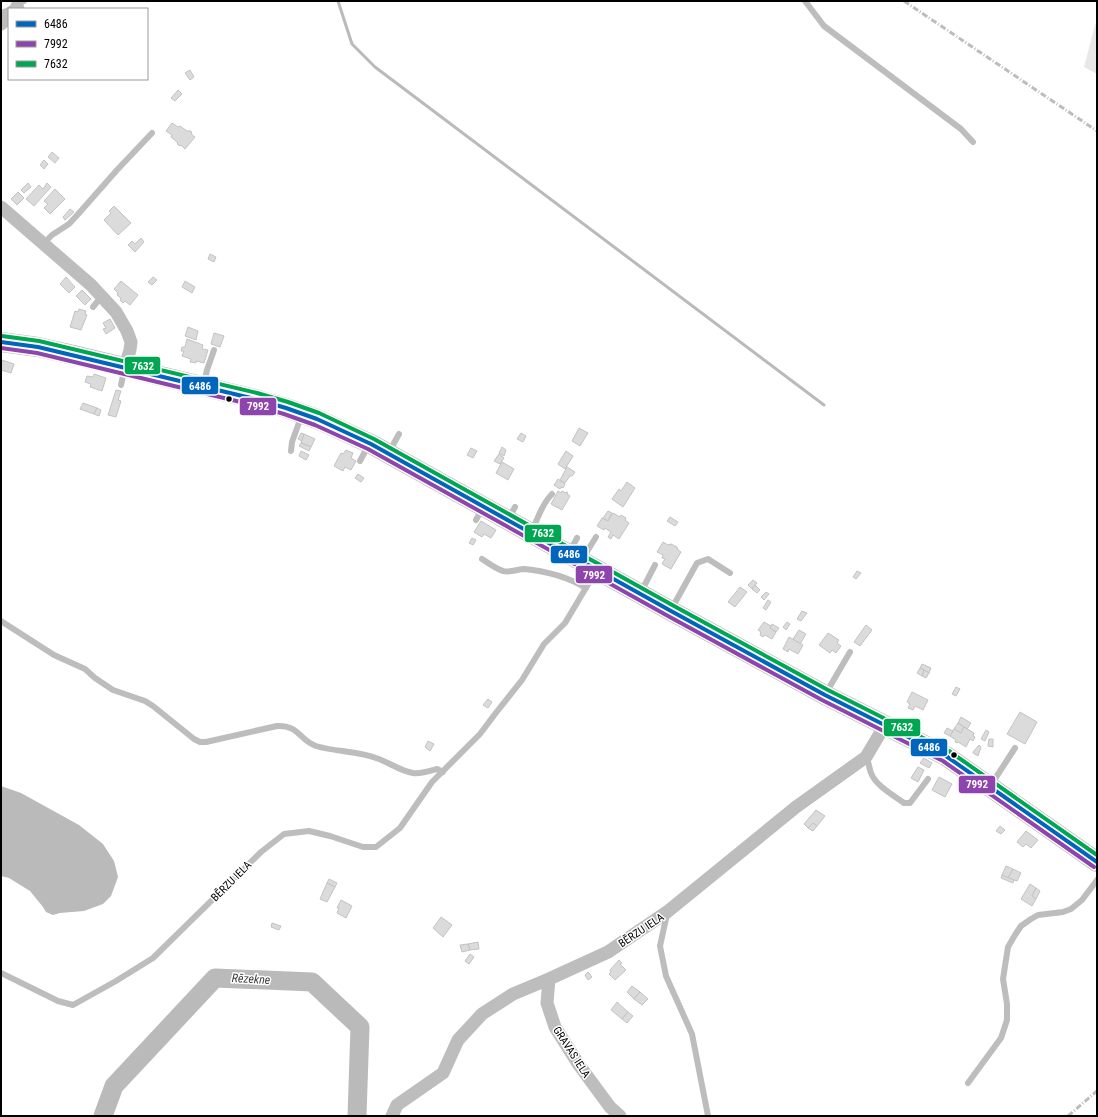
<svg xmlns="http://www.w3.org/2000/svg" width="1098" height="1117" font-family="'Roboto Condensed',sans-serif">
  <rect width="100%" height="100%" fill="#fff"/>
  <path fill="#e8e8e8" d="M1097,20V74L1084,67L1095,25Z"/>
  <path fill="#bababa" d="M1,786L21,793L79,825L103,844L114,861L118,877L111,896L103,904L84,911L60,913L53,915L46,912L43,907L30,891L9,878L1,876Z"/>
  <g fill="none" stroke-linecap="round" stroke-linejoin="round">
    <path stroke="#bababa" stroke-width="3" d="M338,1L352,44L375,67L824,405"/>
    <path stroke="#bababa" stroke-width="19" d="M103,1116L114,1086L215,978L312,982L360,1027L357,1116"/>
  </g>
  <g fill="#dbdbdb" stroke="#c3c3c3">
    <path d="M190,70L194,77L190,80L185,73Z"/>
    <path d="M178,90L182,94L175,101L171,98Z"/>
    <path d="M172,123L178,127L180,126L187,131H191L192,135L195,137L185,149L181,145L180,146L177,144L178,143L171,137L172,135L166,131Z"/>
    <path d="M52,152L59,158L55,163L48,157Z"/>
    <path d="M44,160L48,164L44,169L40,165Z"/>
    <path d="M28,183L31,187L24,193L21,190Z"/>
    <path d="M47,183L51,187L34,206L26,199L39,185L43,189Z"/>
    <path d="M55,189L65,199L50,214L44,208L48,204L44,201Z"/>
    <path d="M18,192L24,198L17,205L11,199Z"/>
    <path d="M114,206L131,223L118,235L104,220L111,213L109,211Z"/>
    <path d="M70,209L74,212L65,220L63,217Z"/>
    <path d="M141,238L144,242L135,252L128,245L132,241L135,244Z"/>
    <path d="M210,254L216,257L214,262L208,259Z"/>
    <path d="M66,277L75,287L69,293L60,284Z"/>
    <path d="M153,277L157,280L152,285L148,282Z"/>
    <path d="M121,281L138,295L130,305L125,301L123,303L120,300L121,298L117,295L118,293L114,289Z"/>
    <path d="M185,281L195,287L192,293L182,287Z"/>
    <path d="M82,290L91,299L85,305L76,296Z"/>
    <path d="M79,309L86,311L85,314L87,315L81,330L70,327L75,311L78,312Z"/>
    <path d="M110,319L115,328L106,334L103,329L106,328L103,323Z"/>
    <path d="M188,327L198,331L196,340L185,336Z"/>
    <path d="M214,333L224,336L220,347L211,344Z"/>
    <path d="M187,339L203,345L202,349L208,350L204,363L196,361V363L190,362L191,359L182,356L184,351H181L182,347H185Z"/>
    <path d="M2,360L14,364L11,373L1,370Z"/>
    <path d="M94,374L106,378L102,391L90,387L91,384L85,382L87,376L93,377Z"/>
    <path d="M116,390L121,391L118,400L121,401L116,417L108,415Z"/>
    <path d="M83,403L97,408L94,414L80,409Z"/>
    <path d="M97,408L101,410L99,416L94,414Z"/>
    <path d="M579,428L588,433L580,446L572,441Z"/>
    <path d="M301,433L304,434L302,441L298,439Z"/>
    <path d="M521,433L526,436L523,442L517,439Z"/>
    <path d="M304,434L315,439L311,447L301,443Z"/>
    <path d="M301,443L311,447L309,451L299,446Z"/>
    <path d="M502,447L506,450L504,456L499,453Z"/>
    <path d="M471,448L477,451L473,458L467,455Z"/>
    <path d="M346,450L353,453L351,458L356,461L351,470L345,467L343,471L334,466L341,453L343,454Z"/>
    <path d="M301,451L309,455L306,460L299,456Z"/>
    <path d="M566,451L573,456L565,469L558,464Z"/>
    <path d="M499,454L504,458L500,464L494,461Z"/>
    <path d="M502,462L514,469L508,480L496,473Z"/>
    <path d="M567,467L575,472L572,476H570L565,483L560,480Z"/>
    <path d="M358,474L364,478L361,482L355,478Z"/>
    <path d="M558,479L565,484L563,488L561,487L560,489L554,485Z"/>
    <path d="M627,482L635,488L623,507L612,499L619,489L621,491Z"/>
    <path d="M558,491L561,493L562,491L566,493V492L568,493L567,494L570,496L562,510L551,504Z"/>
    <path d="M608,511L612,513L608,521L603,518Z"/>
    <path d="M613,513L620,517L621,515L626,518L625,520L629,523L619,539L613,535L611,539L608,537L611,532L605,528L604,530L597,526L602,518L608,521Z"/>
    <path d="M670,517L678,522L675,526L667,521Z"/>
    <path d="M481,521L496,530L491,538L484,534L482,537L474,532Z"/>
    <path d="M472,538L476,540L473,545L469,543Z"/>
    <path d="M663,542L668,545L671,544L677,547L678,550L681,552L671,569L662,564L665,559L662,558L663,555L657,552Z"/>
    <path d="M857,571L861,573L856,579L853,577Z"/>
    <path d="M753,580L757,583L752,589L748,585Z"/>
    <path d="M755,585L760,590L757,593L752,589Z"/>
    <path d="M740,587L747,592L735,607L728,602Z"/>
    <path d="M766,592L769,594L764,600L761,597Z"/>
    <path d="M768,600L771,602L766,610L763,608Z"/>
    <path d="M802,611L807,613L801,621L797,619Z"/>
    <path d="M764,622L771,626L770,628L776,632L772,639L765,635L763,637L760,635L761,632L758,630Z"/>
    <path d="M787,622L790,624L786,630L783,627Z"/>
    <path d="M772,624L779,628L776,632L770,628Z"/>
    <path d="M866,625L872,630L860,646L854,642Z"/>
    <path d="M799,630L806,634L800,644L793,639Z"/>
    <path d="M828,633L839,640L837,643L841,646L836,653L832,650L830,653L819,645Z"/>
    <path d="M789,637L803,645L798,654L789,649L788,652L783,649Z"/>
    <path d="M922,664L931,668L929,673L920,668Z"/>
    <path d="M920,668L924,670L922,676L917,673Z"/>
    <path d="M924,670L929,673L926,678L922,676Z"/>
    <path d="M956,687L960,689L956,696L952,694Z"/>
    <path d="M912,692L928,700L923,710L915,706L913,710L908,708L910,704L907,702Z"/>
    <path d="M488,699L492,702L488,708L483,705Z"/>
    <path d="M1020,712L1037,722L1025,744L1007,734Z"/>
    <path d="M961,717L971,723L967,729L958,723Z"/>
    <path d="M958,723L964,727L961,733L954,729Z"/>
    <path d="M964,727L974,733L973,736L975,737L973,741L970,739L966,747L958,742L957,743L955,742L956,740L950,736L954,729L961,733Z"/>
    <path d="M947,728L953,731L950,736L944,733Z"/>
    <path d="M986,730L989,732L985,741L981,739Z"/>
    <path d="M989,739H993V747L988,746Z"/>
    <path d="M428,741L434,744L430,751L425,747Z"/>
    <path d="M979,745L981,747L978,756L973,753V752Z"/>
    <path d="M924,758L932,763L929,768L920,763L923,759Z"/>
    <path d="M918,767L924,770L918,782L911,778Z"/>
    <path d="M939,777L952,784L945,797L932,790Z"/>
    <path d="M816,810L825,816L817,826L813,823L808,828L804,824Z"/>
    <path d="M813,823L817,826L813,831L808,828Z"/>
    <path d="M1000,826L1005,830L1001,834L996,831Z"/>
    <path d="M1026,831L1038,840L1031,848L1026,844L1023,847L1017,842Z"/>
    <path d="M1006,866L1013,869L1008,878L1002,875Z"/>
    <path d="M1013,869L1021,873L1017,881L1008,878Z"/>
    <path d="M1002,875L1014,880L1013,883L1001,878Z"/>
    <path d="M329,879L337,883L335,887L327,883Z"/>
    <path d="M327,883L335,887L327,902L320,899Z"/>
    <path d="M1030,884L1036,888L1032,896L1036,899L1032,906L1021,899Z"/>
    <path d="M1036,888L1040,891L1036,899L1032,896Z"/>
    <path d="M341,900L352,906L346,918L337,913L339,908H337Z"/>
    <path d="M441,917L452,925L443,937L433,928Z"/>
    <path d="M272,923L281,926L279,930L271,927Z"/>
    <path d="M478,942L479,949L470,950L468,944Z"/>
    <path d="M468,944L470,950L462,952L460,945Z"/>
    <path d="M470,954L474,957L469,964L465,961Z"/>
    <path d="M619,960L622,963L620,964L626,970L615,980L609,974L611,972L610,970Z"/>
    <path d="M588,972L592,977L588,980L585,975Z"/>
    <path d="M632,986L640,992L634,999L627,992Z"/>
    <path d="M640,992L648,999L642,1005L634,999Z"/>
    <path d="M617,1002L628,1012L622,1019L611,1010Z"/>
    <path d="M628,1012L633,1016L627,1023L622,1019Z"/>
  </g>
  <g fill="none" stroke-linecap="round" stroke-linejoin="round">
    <g stroke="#bdbdbd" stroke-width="6">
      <path d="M805,1L824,26L961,129L973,142"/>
      <path d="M10,9L24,1"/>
      <path d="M1,13L9,10"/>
      <path d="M44,243L52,235L69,224L80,212L117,170L152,133"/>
      <path d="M93,307L102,296"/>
      <path d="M204,383L207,370L214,350"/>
      <path d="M121,385L124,371"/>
      <path d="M291,451L292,442L301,417"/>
      <path d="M389,452L399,434"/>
      <path d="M360,461L368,446"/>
      <path d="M509,518L515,507"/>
      <path d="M476,520L482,509"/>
      <path d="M532,530C539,517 541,505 552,494"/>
      <path d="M570,551L577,538"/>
      <path d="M583,558L596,537"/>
      <path d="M482,559C488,563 496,569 503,571C509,573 518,569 524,569C545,571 568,577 586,588"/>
      <path d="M641,592L655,565"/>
      <path d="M672,608L697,563L708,559L730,573"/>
      <path d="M1,621L54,655L85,669L95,678L113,690L145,701L153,706L194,739L200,742H206L277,726C299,725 299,740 316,746C336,752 357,751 376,758C389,762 400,771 413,773C421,774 430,771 437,769L443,772"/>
      <path d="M826,693L850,652"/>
      <path d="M866,757C869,762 869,768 871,773C876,786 893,795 904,803H910L928,779"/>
      <path d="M991,785L1015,748"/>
      <path d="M667,914L660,946L666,976L692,1034L708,1116"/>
      <path d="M1,973L58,1001L73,1005L116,981L153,958L261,852L284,834L309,831L330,836L363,847H376L400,828L432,782L480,734L495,714L522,680L544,644L565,623L596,571"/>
      <path d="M968,1083L1001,1038L1007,1020V1004L1003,979L1008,947L1015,935L1021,926L1031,919L1038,915L1063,912L1071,909L1082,900L1097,880"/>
    </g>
    <g stroke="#bdbdbd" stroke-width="13">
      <path d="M17,6L18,9"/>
      <path d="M1,24L9,17"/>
      <path d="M1,207L91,285L116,312L127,331L131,342L130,350L125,367"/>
      <path d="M549,979L547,1003L555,1027L579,1065L610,1107L620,1116"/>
      <path d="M392,1116L397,1105L443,1073L458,1040L482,1014L513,994L549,979L608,952L667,912L796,807L866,757L885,725"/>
    </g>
    <path stroke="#bdbdbd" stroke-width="20" d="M1,342L38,347L78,356L255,399L286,408L317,419L371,444L671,611L825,695L946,756L1097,862"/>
    <g stroke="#bdbdbd" stroke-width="3" stroke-dasharray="6 2 1 2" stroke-linecap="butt">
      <path d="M904,1L1097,131"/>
      <path d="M1068,1116L1097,1091"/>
    </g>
    <defs>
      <path id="bus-1" d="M1,342L38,347L255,399L286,408L317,419L371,444L671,611L825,695L946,756L1097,862"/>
      <path id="bus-2" d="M1,348L37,353L253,405L284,414L315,425L368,449L668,616L822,700L943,761L1094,867"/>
      <path id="bus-3" d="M2,336L39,341L257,393L288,402L319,413L374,439L674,606L828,690L949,751L1097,855"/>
    </defs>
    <use href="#bus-1" stroke="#fff" stroke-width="7"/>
    <use href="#bus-2" stroke="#fff" stroke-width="7"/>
    <use href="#bus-3" stroke="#fff" stroke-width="7"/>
    <use href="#bus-1" stroke="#0065bd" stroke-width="4"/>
    <use href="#bus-2" stroke="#8e44ad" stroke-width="4"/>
    <use href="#bus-3" stroke="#00a651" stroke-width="4"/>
  </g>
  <g fill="#000" stroke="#fff" stroke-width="1.5">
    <circle cx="229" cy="399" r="3.5"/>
    <circle cx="954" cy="755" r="3.5"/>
  </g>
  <g text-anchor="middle" stroke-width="3" stroke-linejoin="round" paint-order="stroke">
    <g font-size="11" fill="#000" stroke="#fff">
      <text transform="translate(231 881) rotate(-45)" y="4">BĒRZU IELA</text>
      <text transform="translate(641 930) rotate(-34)" y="4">BĒRZU IELA</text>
      <text transform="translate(572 1052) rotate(57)" y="4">GRAVAS IELA</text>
    </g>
    <g font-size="12" font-style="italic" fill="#3d3d3d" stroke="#fff">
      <text transform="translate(251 979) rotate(3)" y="4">Rēzekne</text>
    </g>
  </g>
  <g stroke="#fff" stroke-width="1.5">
    <rect x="124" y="356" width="37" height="19" rx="4" fill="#00a651"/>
    <rect x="181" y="376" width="38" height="19" rx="4" fill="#0065bd"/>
    <rect x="239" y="397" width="38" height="19" rx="4" fill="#8e44ad"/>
    <rect x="524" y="524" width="38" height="19" rx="4" fill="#00a651"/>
    <rect x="550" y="545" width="38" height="19" rx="4" fill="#0065bd"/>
    <rect x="575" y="565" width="38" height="19" rx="4" fill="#8e44ad"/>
    <rect x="883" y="718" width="38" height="19" rx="4" fill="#00a651"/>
    <rect x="910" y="738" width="38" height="19" rx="4" fill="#0065bd"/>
    <rect x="958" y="775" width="38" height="19" rx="4" fill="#8e44ad"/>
  </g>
  <g font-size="11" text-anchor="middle" font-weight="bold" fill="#fff">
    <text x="143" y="370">7632</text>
    <text x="200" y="390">6486</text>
    <text x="258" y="410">7992</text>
    <text x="543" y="537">7632</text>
    <text x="569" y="558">6486</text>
    <text x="594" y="579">7992</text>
    <text x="902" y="731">7632</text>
    <text x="929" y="751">6486</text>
    <text x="977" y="788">7992</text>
  </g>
  <rect width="1098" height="1117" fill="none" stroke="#000000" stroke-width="4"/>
  <rect x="8" y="8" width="140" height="72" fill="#ffffff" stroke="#999999"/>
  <rect x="16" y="21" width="20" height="6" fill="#0065bd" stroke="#999999"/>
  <text x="44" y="28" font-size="12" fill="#000000">6486</text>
  <rect x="16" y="41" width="20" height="6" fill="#8e44ad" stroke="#999999"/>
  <text x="44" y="48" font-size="12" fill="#000000">7992</text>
  <rect x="16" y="61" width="20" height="6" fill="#00a651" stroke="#999999"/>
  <text x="44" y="68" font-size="12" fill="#000000">7632</text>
</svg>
